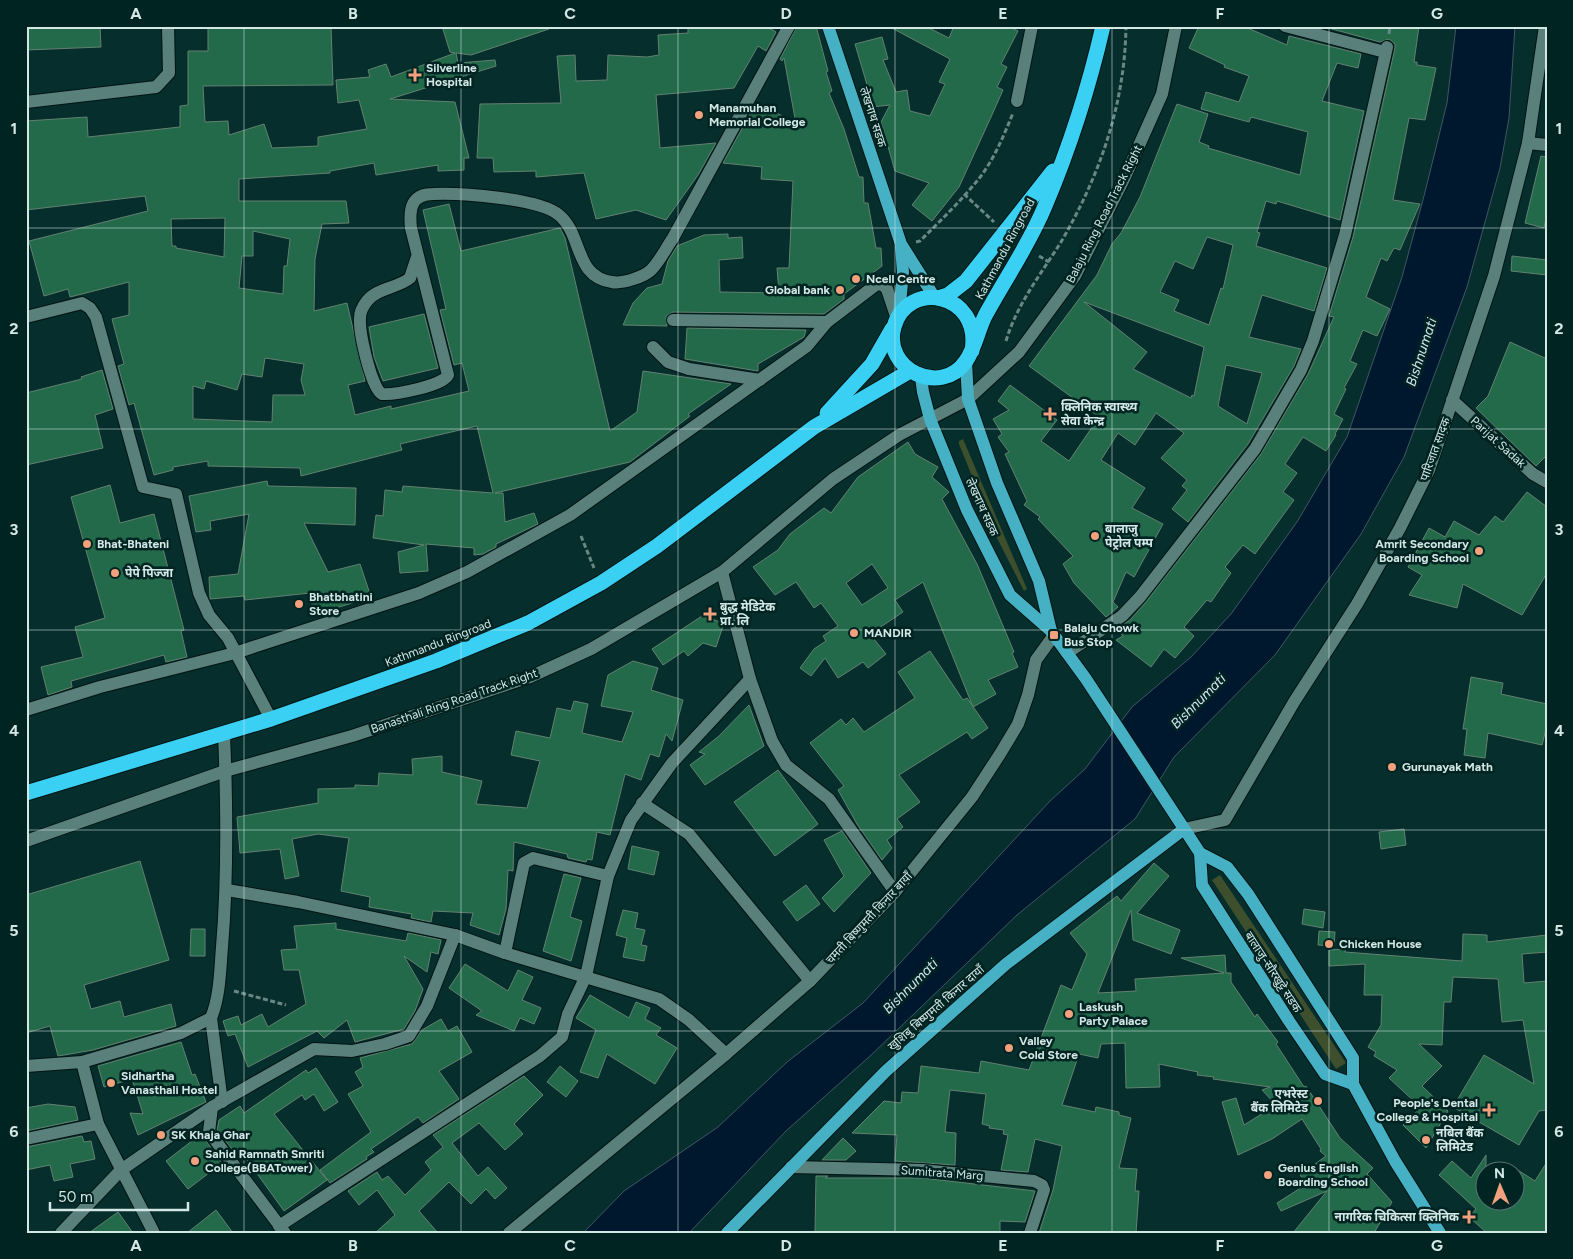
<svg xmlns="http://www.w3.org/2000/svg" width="1573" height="1259" font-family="Figtree,'Noto Sans Devanagari',sans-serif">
  <rect width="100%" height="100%" fill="#062e2c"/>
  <g fill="#3d4f2c">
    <path d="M963,439L1027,589L1024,591L997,538L959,444V441Z"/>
    <path d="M1220,875L1346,1063L1336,1069L1212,880Z"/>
  </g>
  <path fill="#00182d" stroke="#3f5664" d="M1456,26H1515L1509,118L1500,168L1467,287L1404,457L1361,534L1275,655L1174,757L1135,819L1017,915L869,1057L786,1131L689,1233H583L624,1191L718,1127L787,1062L863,1003L1050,801L1085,769L1132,707L1191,657L1231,614L1297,522L1347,437L1402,277L1424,196L1447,103Z"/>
  <g fill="#226a4a" stroke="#638170" fill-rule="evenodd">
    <path d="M26,26H100L101,47L26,50Z"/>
    <path d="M208,26H331L333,85L203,86L205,122L228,121L229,135L264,124L272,148L318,146V137L367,129L359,100L338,103L336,80L370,77L368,70L386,64L391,77L455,53L450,52L442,26H548L549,29L471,55L456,53L458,63L495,60L496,66L390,99L455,102L469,158H464V170L438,171V165L376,175L374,163L330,171V173L239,179V201H346L349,223L322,224L315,259L314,311L347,303L365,381L348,385L355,415L391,406V409L469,391L462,363L454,365L440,310L446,309L423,210L449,204L461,251L560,228L565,238L610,431L637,412L643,371L731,384L688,414L690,416L630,462L495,493H503L505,522L534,513L538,524L496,544V547L483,554L474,555V548L426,544L428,571L400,573L398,552L424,545L373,538L376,515L383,516L385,490L402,492L403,486L493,493L477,426L400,444L402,450L301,476L300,468L208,466V461L173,467V470L154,475L134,403L129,405L118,366L124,364L112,319L129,315V282L70,297L68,289L44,296L29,241L148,211L145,196L26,210V121L87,117L88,137L180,127V106L188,105V51H208ZM225,218L224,257L176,248V246H172L171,219ZM253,231L290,239L287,266H284L283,294L239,288L242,256H253ZM265,358L304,364L301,380L305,395H273L272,422L193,419V386L204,389L206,381L237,390L242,374L262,377Z"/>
    <path d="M688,26H766L776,32L766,51L758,46L734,88L656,95L660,148L716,143L698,175L666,220L636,210L596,219L584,173L536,177V171L494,172L493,158H477L480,104L561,103L557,56L575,55L576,81L607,80L608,55L647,57L659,55L658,35L688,33Z"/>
    <path d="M797,26H816L828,71L826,72L832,91L829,93L844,129L859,177H863L864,203H868L876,248H881L882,266L844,294V299L824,314L673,312L666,316L667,326L623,325L633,303L647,288L662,284L668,261L677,246L704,235L728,234V238L742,237L743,258L719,260L720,292L779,293L777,268H789L793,181L761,179L762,167L723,163L750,114L777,113L796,124L784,58L782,61L780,59Z"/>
    <path d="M888,26H925L949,38L954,26H1008L1018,31L1001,64L1007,67L997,87L1003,90L991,117L959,187L932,221L912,205L929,183L895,171L881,122L890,105L871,107L868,88L855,44L882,37L888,59L883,60L896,92L907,90L910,111L930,116L945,84L939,82L950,59Z"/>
    <path d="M1199,26H1243L1287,45L1289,36L1361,54L1358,68L1337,63L1322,101L1364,111L1340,220L1277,201L1276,204L1266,201L1257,232L1260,233L1256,246L1327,268L1314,311L1262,295L1249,337L1301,349L1294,366L1248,444L1188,522L1172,509L1187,490L1182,486L1187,480L1161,458L1184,433L1156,413L1135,445L1118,433L1101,460L1145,488L1132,508L1163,524L1134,577L1126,572L1113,602L1118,607L1106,617L1074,583L1063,564L1073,556L1038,519L1040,517L1024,505L1027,501L1005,454L1009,452L998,437L1002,434L993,419L1009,410L998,401L1010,385L1057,420L1041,441L1069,461L1099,417L1029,366L1097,275L1112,244L1121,233L1140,197L1177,104L1208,114L1199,142L1209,146L1208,148L1300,175L1308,132L1251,117L1249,122L1201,109L1206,92L1239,102L1249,76L1224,67L1225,65L1189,48ZM1207,237L1233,245L1223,289L1221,288L1209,325L1174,311L1179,300L1160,292L1175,261L1193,269ZM1084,302L1204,347L1194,396L1192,395L1191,398L1133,369L1147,352ZM1226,365L1262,373L1247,424L1218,406Z"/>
    <path d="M1321,26H1419L1414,62H1417V65L1436,68L1425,120L1409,118L1393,200L1420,204L1400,250L1394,248L1387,261L1381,258L1366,297L1390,309L1377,336L1363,330L1350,361L1357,364L1344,388L1346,389L1334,414L1343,419L1335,434L1336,435L1326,451L1303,437L1285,464L1297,473L1283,492L1294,500L1255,554L1243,545L1225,567L1231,573L1211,602L1207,600L1184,627L1194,636L1175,658L1164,649L1151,667L1116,640L1123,636L1117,629L1130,620L1146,602L1261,454L1308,374L1334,317L1329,316L1353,237L1395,48V44L1389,39L1380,42Z"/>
    <path d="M1541,156L1547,157V212L1544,228L1525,223Z"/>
    <path d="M1512,256L1547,260V275L1511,271Z"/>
    <path d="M424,314L438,368L383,381L374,357L369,327Z"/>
    <path d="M687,328L806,330L804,337L758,364V371L685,359Z"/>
    <path d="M1510,342L1547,359V455L1536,466L1476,408L1488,396Z"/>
    <path d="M102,370L113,409L95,415L103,448L26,465V393L82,379L81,377Z"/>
    <path d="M908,442L915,454L938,467L932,477L949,492L942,499L977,564L1014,652L1012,653L1018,667L988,680L996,694L973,707L923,582L895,600L903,612L870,634L886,654L868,668L863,662L838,678L825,658L811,676L800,668L814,649L826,641L823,636L838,626L821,603L814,608L796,582L775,595L753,567L778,550L790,534L824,508L831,513L858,477ZM872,564L888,588L862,605L846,583Z"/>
    <path d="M267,481L268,486L356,488L355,525L304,523L328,572L360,564L371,597L314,615L310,593L245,600L244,596L210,599L209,577L238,574L249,514L210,521L211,530L196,532L189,496Z"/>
    <path d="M110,485L120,523L154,514L184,630L181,631L187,657L166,662L164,655L71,681L72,687L48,695L41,667L83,657L75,627L105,618L71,497Z"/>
    <path d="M1527,492L1547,507V573L1522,615L1463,584L1457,608L1409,595L1422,575L1408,567L1429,528L1445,537L1454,521L1479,535L1495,516L1503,522Z"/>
    <path d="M702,616L724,623L716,647L703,643L688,656L684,651L663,665L652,649Z"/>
    <path d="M930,651L963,700L967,698L988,728L972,739L967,732L899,775L920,802L897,819L903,827L887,840L892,848L882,860L857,824L838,790L844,786L810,743L841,719L846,725L853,718L864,732L915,698L898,672Z"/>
    <path d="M633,661L658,668L651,690L683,700L672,741L666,734L659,757L650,754L641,780L625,774L610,835L597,832L592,860L587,859L586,862L568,858L567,854L514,842L513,871L508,870L506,909L499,935L470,925L473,913L433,911L431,922L411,918L412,914L369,907L370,897L341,891L349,838L318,834L292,839L299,876L285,879L280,849L240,853L237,817L318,803V789L355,788V785L378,786L379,773L413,775L412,759L442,756V772L482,781L476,804L527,808L540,761L511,755L516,731L550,738L557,708L571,711L574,701L588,704L582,733L622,742L633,712L601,706L608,675Z"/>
    <path d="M1471,677L1503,683L1501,694L1547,704V725L1542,745L1488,733L1485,758L1464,755L1467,729H1463Z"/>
    <path d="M749,705L764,746L705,785L690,765L705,754L699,752L719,736Z"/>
    <path d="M778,770L818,824L775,856L734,802Z"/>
    <path d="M1404,829L1406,845L1381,849L1379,832Z"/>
    <path d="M842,831L871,873L834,912L822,898L844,876L824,840Z"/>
    <path d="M632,846L659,852L654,875L628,869Z"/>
    <path d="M140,861L169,960L84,985L91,1009L120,1001L124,1017L171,1004L176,1026L93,1050L58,1056L50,1026L26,1033V895Z"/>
    <path d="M1154,863L1169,876L1137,913L1180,930L1171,954L1133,940L1131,910L1098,993L1136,991L1135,979L1224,973L1181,958L1225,955L1226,973H1231V982L1255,1017L1257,1014L1278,1042L1276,1044L1304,1087L1306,1086L1340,1138L1373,1168L1367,1174L1392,1202L1374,1233H1293L1327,1191L1281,1211L1277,1203L1307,1184L1300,1175L1326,1156L1320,1151L1321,1149L1302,1119L1272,1139L1238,1155L1222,1102L1236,1098L1244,1125L1276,1105L1262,1090L1270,1087L1213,1079L1214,1077L1197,1075L1198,1072L1159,1064L1160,1087L1126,1088L1125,1043L1101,1044L1098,1058L1079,1054L1062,1105L1095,1112L1096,1107L1119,1112V1115L1131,1118L1119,1168L1137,1169L1135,1191H1139L1136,1233H1039L1053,1190L1062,1146L1035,1139L1028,1172L1001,1170L1008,1135L1003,1134L1004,1130L989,1128L990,1126L982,1124L986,1094L950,1090L945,1132L956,1133L955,1165L895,1161L897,1135L852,1133L884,1101L901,1103L902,1092L918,1093L921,1066L979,1073L981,1061L1029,1070L1061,985L1072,990L1087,954L1070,933L1117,896L1121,901Z"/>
    <path d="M564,874L581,878L570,917L582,921L571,961L543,951Z"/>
    <path d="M806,885L820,904L797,921L783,902Z"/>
    <path d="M1304,909L1325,912L1323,928L1302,924Z"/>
    <path d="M623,910L638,913L635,928L645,930L641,945L647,946L644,961L623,957L627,938L616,935Z"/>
    <path d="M336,923V929L406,941L408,933L441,940L438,954L431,952L427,972L404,956L423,989L415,1011L404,1029L355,1042L347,1020L324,1038L317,1031L248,1067L235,1034L228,1036L223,1021L238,1016L241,1025L262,1014L268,1027L306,1004L299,970H284L281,950L297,949L294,926Z"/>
    <path d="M191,929H205V956H190Z"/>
    <path d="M1319,931L1335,932L1334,946L1318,945Z"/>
    <path d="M1463,934L1487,935V942L1547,935V952L1522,954L1524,983L1547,981V1110L1539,1111L1519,1145L1453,1107L1484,1055L1534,1084L1523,1020L1502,1022L1498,979L1453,977L1451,1002H1444L1442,1045L1419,1044L1442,1066L1422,1086L1448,1111L1426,1148L1403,1125L1417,1111L1414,1108L1417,1104L1389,1078L1397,1070L1374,1056L1376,1052L1368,1047L1381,1025L1382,995H1364L1365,964L1329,966V950L1345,949V952L1462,961Z"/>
    <path d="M465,964L508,991L518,970L533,977L522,1000L541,1008L534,1024L520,1018L514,1031L476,1015L482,1011L449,988Z"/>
    <path d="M590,995L629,1018L636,1002L650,1008L645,1019L661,1028L656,1035L677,1048L655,1084L607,1054L598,1078L580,1072L596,1030L576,1018Z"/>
    <path d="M441,1019L448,1031L457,1026L472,1052L439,1071L459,1099L423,1123L418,1117L371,1149L374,1152L366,1157L367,1159L330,1183L320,1170L371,1132L348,1094L363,1086L355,1072L363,1067L360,1058L412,1044L422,1030Z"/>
    <path d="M181,1042L192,1075L195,1074L206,1102L138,1135L130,1113L143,1114L132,1079L104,1087L98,1066Z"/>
    <path d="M560,1066L578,1081L566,1097L547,1082Z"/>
    <path d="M316,1068L338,1102L324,1111L314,1094L305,1100L302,1095L274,1114L327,1180L284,1211L240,1150L235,1153L217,1130L219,1120L240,1106L244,1113L306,1070L308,1073Z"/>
    <path d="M524,1076L543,1095L514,1124L523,1134L505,1150L479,1123L452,1143L478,1176L488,1167L507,1188L495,1199L486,1189L471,1204L449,1182L419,1211L438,1233H375L395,1215L377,1190L359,1205L348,1191L377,1172L382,1180L388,1176L405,1195L431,1170L425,1162L443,1147L433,1135Z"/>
    <path d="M48,1104L75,1107L78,1120L26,1131V1108Z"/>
    <path d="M201,1134L222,1163L188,1189L166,1161Z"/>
    <path d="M82,1136L84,1142L91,1141L95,1159L70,1164L73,1177L54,1181L50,1165L26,1170V1147Z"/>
    <path d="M843,1138L856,1151L846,1160H822Z"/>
    <path d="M1486,1155V1202H1516V1169L1535,1181L1547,1162V1233H1487L1469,1217L1476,1209L1439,1175L1452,1161L1471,1178Z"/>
    <path d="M816,1176H828L825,1178H922L1035,1191L1025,1222L1000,1221V1233H815Z"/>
    <path d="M216,1210L233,1233H187Z"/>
    <path d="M118,1212L133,1233H89Z"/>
  </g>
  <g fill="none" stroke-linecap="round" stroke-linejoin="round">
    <defs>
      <g id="minor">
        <path d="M1285,26L1385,52"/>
        <path d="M1017,101L1032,26"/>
        <path d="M26,102L156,87L169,73L168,26"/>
        <path d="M1528,143L1547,145"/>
        <path d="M417,257L410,278C398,288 377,288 367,301C363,306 360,312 360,318C359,332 371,388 382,394C394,395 443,386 448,375L411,228C409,209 411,194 433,194C460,193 539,198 559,215C583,235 574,277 612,282C622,284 644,277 651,270C660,261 666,248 673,238L789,26"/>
        <path d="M26,317L82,303L90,308L96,317L143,487L176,494L199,593L209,615L228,638L271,719"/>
        <path d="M673,320L827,322L877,284L883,285L887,289L897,319"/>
        <path d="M653,347L668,362L689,369L760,380"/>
        <path d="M1452,400L1533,474L1547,482"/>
        <path d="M722,572L750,679L772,741L786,765L829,799L895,892"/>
        <path d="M1067,653L1122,616L1140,597L1255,449L1301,370L1313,341L1345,235L1387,47"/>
        <path d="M26,710L100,687L235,653L419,593L467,572L570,515L807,346L827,322"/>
        <path d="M642,803L689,834L810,981"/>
        <path d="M1184,829L1225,820L1294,702L1357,604L1400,528L1429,470L1494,276L1528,143L1545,26"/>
        <path d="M26,841L225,771L352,736L530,677L591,649L722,572L833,479L899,435L968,399L1019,352L1075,276L1124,179L1162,94L1176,26"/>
        <path d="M227,890L298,902L455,935L505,953L659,999L689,1020L726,1054"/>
        <path d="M505,953L524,863L533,858L608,876"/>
        <path d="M82,1062L98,1124L154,1233"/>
        <path d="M26,1066L82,1062L181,1033L211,1018"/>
        <path d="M222,1102L211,1018C220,996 220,971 222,947C228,876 227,805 224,734"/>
        <path d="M212,1107L209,1132L285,1233"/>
        <path d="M26,1139L98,1124"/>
        <path d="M791,1167L922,1170L1034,1181L1042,1185L1044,1190L1030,1233"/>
        <path d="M279,1226L540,1056L562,1037L568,1014L586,976L608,876L631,820L672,763L750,679"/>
        <path d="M61,1233L121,1170L212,1107L314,1049L352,1051L385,1044L409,1036L427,1006L455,935"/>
        <path d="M509,1233L726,1054L810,981L895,892L972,797L1000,754L1018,724L1028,695L1036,660L1054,635"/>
      </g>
      <g id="major">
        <path d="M828,26L901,244L935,298"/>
        <path d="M899,315L903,272L901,247"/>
        <path d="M966,362L968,399L997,483L1039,581L1051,631"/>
        <path d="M921,377L923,392L930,419L967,510L1010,595L1051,631L1086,679L1200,853L1227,867L1248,894L1353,1058V1084L1395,1161L1440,1233"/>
        <path d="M1200,853L1202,885L1289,1021L1325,1074L1353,1084"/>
        <path d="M727,1233L886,1071L1006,964L1184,829"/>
      </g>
      <g id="highway">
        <path d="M938,298L948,295L966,281L1053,171"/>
        <path d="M972,351C982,292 907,279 894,327C882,369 941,398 966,361C975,348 978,330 985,316C1005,279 1029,245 1045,206C1069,149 1089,87 1103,26"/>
        <path d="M827,413L872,364L892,329"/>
        <path d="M26,793L271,719L436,661L528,623L601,583L657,546L814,427L910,371"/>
      </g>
    </defs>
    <use href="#minor" stroke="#001513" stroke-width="14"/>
    <use href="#major" stroke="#001513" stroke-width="14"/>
    <use href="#highway" stroke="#001513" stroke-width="17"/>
    <g stroke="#698785" stroke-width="3" stroke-dasharray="5 2.5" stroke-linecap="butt">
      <path d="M1389,34L1390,26"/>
      <path d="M964,194L994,222"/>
      <path d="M916,242L920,241C941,220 963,199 981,176C995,157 1004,135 1013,113"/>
      <path d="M1039,256L1049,262"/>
      <path d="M1006,341C1017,304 1041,274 1061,242C1100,175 1125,104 1126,26"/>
      <path d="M581,536L594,568"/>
      <path d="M234,991L286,1005"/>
    </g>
    <use href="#minor" stroke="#5a807c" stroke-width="12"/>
    <use href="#major" stroke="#46b0c4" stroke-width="12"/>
    <use href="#highway" stroke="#39d0f4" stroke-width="15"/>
  </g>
  <path fill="none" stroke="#d3e7e5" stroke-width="1" stroke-opacity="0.55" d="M244,26V1233M461,26V1233M678,26V1233M895,26V1233M1112,26V1233M1329,26V1233M26,228H1547M26,429H1547M26,630H1547M26,830H1547M26,1031H1547"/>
  <g fill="#f1a17d" stroke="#002422" stroke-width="2">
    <path d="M412.5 67.5h5v5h5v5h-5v5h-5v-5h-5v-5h5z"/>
    <circle cx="699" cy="115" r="5"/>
    <circle cx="856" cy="279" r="5"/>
    <circle cx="840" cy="290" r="5"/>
    <path d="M1047.5 406.5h5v5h5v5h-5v5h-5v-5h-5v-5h5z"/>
    <circle cx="1095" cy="536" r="5"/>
    <circle cx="87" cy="544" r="5"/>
    <circle cx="1479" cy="551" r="5"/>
    <circle cx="115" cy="573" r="5"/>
    <circle cx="299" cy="604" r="5"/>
    <path d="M707.5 606.5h5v5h5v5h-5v5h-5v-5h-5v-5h5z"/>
    <circle cx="854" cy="633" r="5"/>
    <rect x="1049" y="630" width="10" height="10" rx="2.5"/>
    <circle cx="1392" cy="767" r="5"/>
    <circle cx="1329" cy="944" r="5"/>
    <circle cx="1069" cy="1014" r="5"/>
    <circle cx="1009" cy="1048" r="5"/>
    <circle cx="111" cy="1083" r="5"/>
    <circle cx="1318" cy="1101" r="5"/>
    <path d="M1486.5 1102.5h5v5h5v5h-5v5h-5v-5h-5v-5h5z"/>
    <circle cx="161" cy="1135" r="5"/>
    <circle cx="1426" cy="1140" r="5"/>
    <circle cx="195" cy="1161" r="5"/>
    <circle cx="1268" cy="1175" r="5"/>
    <path d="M1466.5 1209.5h5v5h5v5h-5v5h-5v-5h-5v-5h5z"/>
  </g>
  <g text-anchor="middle" stroke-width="5" stroke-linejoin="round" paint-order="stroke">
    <g font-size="12" font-weight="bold" fill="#d3e7e5" stroke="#002422" text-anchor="start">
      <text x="426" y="72">Silverline<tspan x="426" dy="14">Hospital</tspan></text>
      <text x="709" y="112">Manamuhan<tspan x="709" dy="14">Memorial College</tspan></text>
      <text x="866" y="283">Ncell Centre</text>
      <text x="830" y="294" text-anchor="end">Global bank</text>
      <text x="1061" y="411">क्लिनिक स्वास्थ्य<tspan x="1061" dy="14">सेवा केन्द्र</tspan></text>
      <text x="1105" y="533">बालाजु<tspan x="1105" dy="14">पेट्रोल पम्प</tspan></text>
      <text x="97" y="548">Bhat-Bhateni</text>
      <text x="1469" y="548" text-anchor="end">Amrit Secondary<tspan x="1469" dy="14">Boarding School</tspan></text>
      <text x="125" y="577">पेपे पिज्जा</text>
      <text x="309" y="601">Bhatbhatini<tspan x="309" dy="14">Store</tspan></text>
      <text x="720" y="611">बुद्ध मेडिटेक<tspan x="720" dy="14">प्रा. लि</tspan></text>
      <text x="1064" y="632">Balaju Chowk<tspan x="1064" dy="14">Bus Stop</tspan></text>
      <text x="864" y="637">MANDIR</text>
      <text x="1402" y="771">Gurunayak Math</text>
      <text x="1339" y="948">Chicken House</text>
      <text x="1079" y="1011">Laskush<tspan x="1079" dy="14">Party Palace</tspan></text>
      <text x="1019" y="1045">Valley<tspan x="1019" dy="14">Cold Store</tspan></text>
      <text x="121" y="1080">Sidhartha<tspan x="121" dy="14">Vanasthali Hostel</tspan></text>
      <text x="1308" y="1098" text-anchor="end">एभरेस्ट<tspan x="1308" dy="14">बैंक लिमिटेड</tspan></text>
      <text x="1478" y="1107" text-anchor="end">People's Dental<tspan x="1478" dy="14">College &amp; Hospital</tspan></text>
      <text x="1436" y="1137">नबिल बैंक<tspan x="1436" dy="14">लिमिटेड</tspan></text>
      <text x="171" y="1139">SK Khaja Ghar</text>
      <text x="205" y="1158">Sahid Ramnath Smriti<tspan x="205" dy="14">College(BBATower)</tspan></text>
      <text x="1278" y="1172">Genius English<tspan x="1278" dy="14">Boarding School</tspan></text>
      <text x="1459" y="1221" text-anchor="end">नागरिक चिकित्सा क्लिनिक</text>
    </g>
    <g font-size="12" fill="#d3e7e5" stroke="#002422">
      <text transform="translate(873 117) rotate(72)" y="4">लेखनाथ सडक</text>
      <text transform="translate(1104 214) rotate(-63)" y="4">Balaju Ring Road Track Right</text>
      <text transform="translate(1005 249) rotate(-62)" y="4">Kathmandu Ringroad</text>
      <text transform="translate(1498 442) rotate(42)" y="4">Parijat Sadak</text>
      <text transform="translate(1435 449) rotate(-70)" y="4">पारिजात सादक</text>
      <text transform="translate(982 507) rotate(65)" y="4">लेखनाथ सडक</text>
      <text transform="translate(438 643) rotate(-21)" y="4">Kathmandu Ringroad</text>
      <text transform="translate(454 701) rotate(-19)" y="4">Banasthali Ring Road Track Right</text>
      <text transform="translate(869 918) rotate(-47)" y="4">चमती बिष्णुमती किनार बायाँ</text>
      <text transform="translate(1273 972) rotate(57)" y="4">बालाजु-सौरखुट्टे सडक</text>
      <text transform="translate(936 1008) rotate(-41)" y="4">खुशिबु बिष्णुमती किनार दायाँ</text>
      <text transform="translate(942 1173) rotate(4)" y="4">Sumitrata Marg</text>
    </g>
    <g font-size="14" font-style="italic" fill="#d7e5f3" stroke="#002422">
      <text transform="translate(1421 352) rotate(-72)" y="5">Bishnumati</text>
      <text transform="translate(1198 701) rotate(-45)" y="5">Bishnumati</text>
      <text transform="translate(910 986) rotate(-45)" y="5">Bishnumati</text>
    </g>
  </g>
  <rect width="1573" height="1259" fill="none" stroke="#002422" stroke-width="55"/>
  <g transform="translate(1500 1186) rotate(358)"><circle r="24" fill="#002422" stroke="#547270"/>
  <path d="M0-4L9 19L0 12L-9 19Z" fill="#f1a17d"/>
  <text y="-8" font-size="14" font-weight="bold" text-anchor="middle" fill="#d3e7e5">N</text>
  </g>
  <path d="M50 1202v8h138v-8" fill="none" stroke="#d3e7e5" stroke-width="2.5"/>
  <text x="58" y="1202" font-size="15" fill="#d3e7e5" stroke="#002422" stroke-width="4" paint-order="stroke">50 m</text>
  <rect x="28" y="28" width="1518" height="1204" fill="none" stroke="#d3e7e5" stroke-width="2"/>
  <g font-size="16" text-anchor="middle" font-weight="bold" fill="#d3e7e5">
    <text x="136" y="19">A</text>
    <text x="353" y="19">B</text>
    <text x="570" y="19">C</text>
    <text x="786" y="19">D</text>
    <text x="1003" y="19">E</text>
    <text x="1220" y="19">F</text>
    <text x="1437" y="19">G</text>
    <text x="14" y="134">1</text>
    <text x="1559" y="134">1</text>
    <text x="14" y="334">2</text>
    <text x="1559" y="334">2</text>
    <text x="14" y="535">3</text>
    <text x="1559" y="535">3</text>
    <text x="14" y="736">4</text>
    <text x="1559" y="736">4</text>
    <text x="14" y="936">5</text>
    <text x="1559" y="936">5</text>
    <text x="14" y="1137">6</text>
    <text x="1559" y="1137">6</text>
    <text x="136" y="1251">A</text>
    <text x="353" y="1251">B</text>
    <text x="570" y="1251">C</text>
    <text x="786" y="1251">D</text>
    <text x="1003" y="1251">E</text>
    <text x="1220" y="1251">F</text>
    <text x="1437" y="1251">G</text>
  </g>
</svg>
